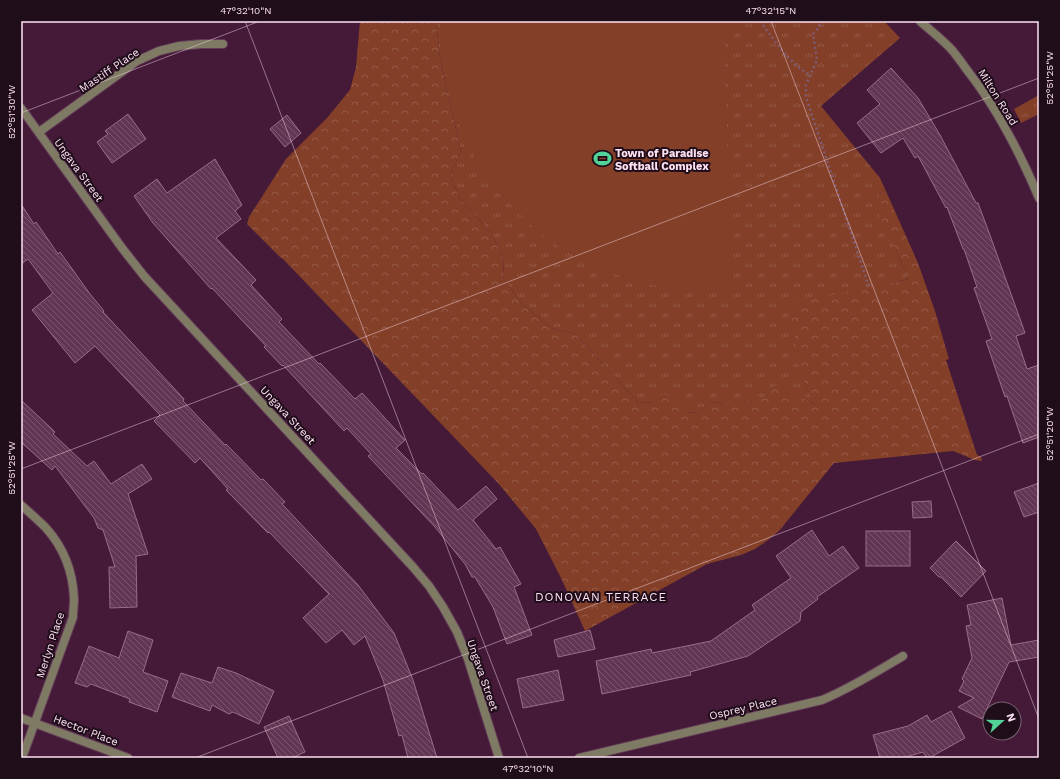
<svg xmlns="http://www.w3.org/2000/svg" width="1060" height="779" font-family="'Work Sans',sans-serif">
  <defs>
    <pattern id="grass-tufts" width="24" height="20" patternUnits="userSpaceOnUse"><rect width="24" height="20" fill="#833f28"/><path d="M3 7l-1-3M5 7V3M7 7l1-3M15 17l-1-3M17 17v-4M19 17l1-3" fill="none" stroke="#965a48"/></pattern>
    <pattern id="forest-crowns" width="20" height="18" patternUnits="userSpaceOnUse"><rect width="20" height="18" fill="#833f28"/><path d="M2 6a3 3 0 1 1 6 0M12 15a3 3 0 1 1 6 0" fill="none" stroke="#965a48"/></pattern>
    <pattern id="building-back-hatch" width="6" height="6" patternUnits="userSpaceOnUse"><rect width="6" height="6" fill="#613553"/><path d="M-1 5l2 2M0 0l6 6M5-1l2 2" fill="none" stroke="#79526c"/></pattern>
  </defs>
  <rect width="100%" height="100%" fill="#441a38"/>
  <g fill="url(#grass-tufts)">
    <path d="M436,21H884L900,38L821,106L880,178L885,189L879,195L895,248L908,279L894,283L806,387L815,404L805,400L766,398L748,400L742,404H725L708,401L700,413L683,412L653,402L639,403L575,334L551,328L522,304L504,279L503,258L492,234L460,199L450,175L461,151L440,59Z"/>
    <path d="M1039,95V114L1021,123L1014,109Z"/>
  </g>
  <path fill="url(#forest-crowns)" d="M360,21H436L440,59L461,151L450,175L460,199L492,234L503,258L504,279L522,304L551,328L575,334L639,403L653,402L664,394L678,398L684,412L700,413L708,401L725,404H742L748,400L750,396L756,394L761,398H766V394L776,385L814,404L806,387L800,370L789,304L894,283L908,279L895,248L880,216L879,195L885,189L918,263L935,311L949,359L946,360L977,455L981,457L982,461L975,460L953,451L834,463L779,531L768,540L755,549L741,555L707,564L585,631L561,578L536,529L498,483L282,258H281L247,224L249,217L286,159L327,118L350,90L356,67Z"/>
  <path fill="#833f28" d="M440,21H730L724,51L732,290C723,290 714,291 705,291C652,291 586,269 544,236C526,222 510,205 496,187C480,166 465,144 457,119C446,89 443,53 440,21Z"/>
  <g fill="url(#building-back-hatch)" stroke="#9b6b8b">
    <path d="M891,68L918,98L940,135L976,203H978L991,238L1025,333L1016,336L1027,369L1039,365V437L1023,443L1007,396L1005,397L986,341L992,339L974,288L977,287L964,249H963L947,207L946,208L918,156L915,158L903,138L881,153L857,123L880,104L867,90Z"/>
    <path d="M128,114L146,139L112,163L97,142L108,134L105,131Z"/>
    <path d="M287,115L301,133L285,147L270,129Z"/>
    <path d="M215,159L242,205L235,211L241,219L216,238L256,280L251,285L282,319L279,322L319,364L320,363L355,399L362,393L405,440L396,448L422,474L423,473L458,510L486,486L497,499L473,520L496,549L500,547L521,584L514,587L532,635L507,644L493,607L475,577H472L465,564L435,527L368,456L371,454L347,428L344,431L283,365L282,366L264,347L266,346L212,288L211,289L153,223L134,196L157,179L167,193Z"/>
    <path d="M21,204L34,224L36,222L58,254L60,252L90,294L104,311L103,312L184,399L183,401L225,445L226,444L261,480L263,479L285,502L282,504L358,585L394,633L413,680L437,758H408L402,735L399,736L383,680L365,636L354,645L342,630L326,643L303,618L329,594L269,532L268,533L226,490L228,489L200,458L195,463L154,421L160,415L95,346L75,363L32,310L53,293L28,259L21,264Z"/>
    <path d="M21,400L55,432L53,434L87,466L94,461L111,484L142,464L152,479L128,494L148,554L136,556L137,607L110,608L109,567H115L103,530L98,528L94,518L55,466L52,470L21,442Z"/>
    <path d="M1039,483V512L1024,517L1014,492Z"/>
    <path d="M931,501L932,517L913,518L912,502Z"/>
    <path d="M812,530L829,556L843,546L859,568L817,597L818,599L801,612L800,621L748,656L690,672L691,675L602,694L596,661L651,649L652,653L711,641L755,610L752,605L791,578L776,556Z"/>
    <rect x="866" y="531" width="44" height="35"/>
    <path d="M956,541L986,571L961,597L941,577H939L930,568Z"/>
    <path d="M1002,598L1011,645L1039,640V657L1009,662L982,719L958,707L974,698L959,691L964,681L962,679L972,658L966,626L971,625L967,605Z"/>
    <path d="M590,630L595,649L558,657L554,640Z"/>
    <path d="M128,631L153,640L143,672L168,681L157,712L129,702L130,699L91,684L87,687L75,683L89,646L119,658Z"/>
    <path d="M218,667L236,673L274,691L259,724L233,712L229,714L212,705L210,711L172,697L181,673L212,683Z"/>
    <path d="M558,670L564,700L523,708L517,679Z"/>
    <path d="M951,711L965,738L929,758H927L923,752L902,758H880L873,735L908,726L927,715L931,722Z"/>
    <path d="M289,716L305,752L292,758H278L264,727Z"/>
  </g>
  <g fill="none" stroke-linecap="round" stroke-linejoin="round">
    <defs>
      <g id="street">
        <path d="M920,21C931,31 943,40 952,50C957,56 962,63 967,70C997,108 1020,153 1039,198"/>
        <path d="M21,108L122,248L144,276L413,567L429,586L443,607L457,632L468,659L499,758"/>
        <path d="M39,132L137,61L159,51L179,46L201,44H223"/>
        <path d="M21,505C29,512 38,520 46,528C64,548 73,572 74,599C74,605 73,611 73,617L22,758"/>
        <path d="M21,718L128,758"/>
        <path d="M579,758L822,700C851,688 876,672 903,656"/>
      </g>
    </defs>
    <use href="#street" stroke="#623a56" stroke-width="10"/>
    <g stroke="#805b74" stroke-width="2.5" stroke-dasharray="2 3" stroke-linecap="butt">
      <path d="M760,21C775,41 788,62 810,75"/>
      <path d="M824,21L813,34L817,60L806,85V97L869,287"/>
    </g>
    <use href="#street" stroke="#7e7a63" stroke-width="8"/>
  </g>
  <path fill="none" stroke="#fee2f3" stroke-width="1" stroke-opacity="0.45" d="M245,21L528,758M771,21L1039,719M21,113L260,21M21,469L1039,78M195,758L1039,434"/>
  <defs>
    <symbol id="stadium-bare" viewBox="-9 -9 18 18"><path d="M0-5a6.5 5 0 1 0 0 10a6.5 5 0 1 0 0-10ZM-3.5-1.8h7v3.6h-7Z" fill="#52d397" stroke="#1f0d1a" stroke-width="2.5" paint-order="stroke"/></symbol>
  </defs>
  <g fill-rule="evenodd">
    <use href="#stadium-bare" x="590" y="146" width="25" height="25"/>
  </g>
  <g text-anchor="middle" stroke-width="4" stroke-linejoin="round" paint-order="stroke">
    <g font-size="11" fill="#fee2f3" stroke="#1f0d1a">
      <text transform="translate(109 70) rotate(-34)" y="4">Mastiff Place</text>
      <text transform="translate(998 97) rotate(58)" y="4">Milton Road</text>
      <text transform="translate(79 170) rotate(54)" y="4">Ungava Street</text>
      <text transform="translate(288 415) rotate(47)" y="4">Ungava Street</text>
      <text transform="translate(50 645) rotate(-72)" y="4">Merlyn Place</text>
      <text transform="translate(483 675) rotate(71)" y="4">Ungava Street</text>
      <text transform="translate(743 708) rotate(-13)" y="4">Osprey Place</text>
      <text transform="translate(86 730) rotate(21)" y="4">Hector Place</text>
    </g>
    <g font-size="11" font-weight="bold" fill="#fee2f3" stroke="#1f0d1a" text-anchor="start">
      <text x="615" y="157">Town of Paradise<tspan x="615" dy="13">Softball Complex</tspan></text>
    </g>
    <g font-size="12" letter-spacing="1" fill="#fee2f3" stroke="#1f0d1a">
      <text x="601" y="601">DONOVAN TERRACE</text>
    </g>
  </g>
  <rect width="1060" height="779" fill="none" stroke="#1f0d1a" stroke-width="44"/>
  <g transform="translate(1002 721) rotate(69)"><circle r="19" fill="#1f0d1a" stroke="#786271"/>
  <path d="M0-3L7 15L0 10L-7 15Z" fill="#52d397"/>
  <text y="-6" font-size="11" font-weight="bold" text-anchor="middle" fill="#fee2f3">N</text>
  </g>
  <rect x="22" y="22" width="1016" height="735" fill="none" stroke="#fee2f3" stroke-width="1.5"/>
  <g font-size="10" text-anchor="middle" fill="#fee2f3">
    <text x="246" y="14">47°32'10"N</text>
    <text x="771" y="14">47°32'15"N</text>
    <text transform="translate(1049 78) rotate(-90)" y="4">52°51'25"W</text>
    <text transform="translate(11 112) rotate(-90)" y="4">52°51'30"W</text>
    <text transform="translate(1049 434) rotate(-90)" y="4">52°51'20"W</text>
    <text transform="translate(11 468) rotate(-90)" y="4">52°51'25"W</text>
    <text x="528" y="772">47°32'10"N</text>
  </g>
</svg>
